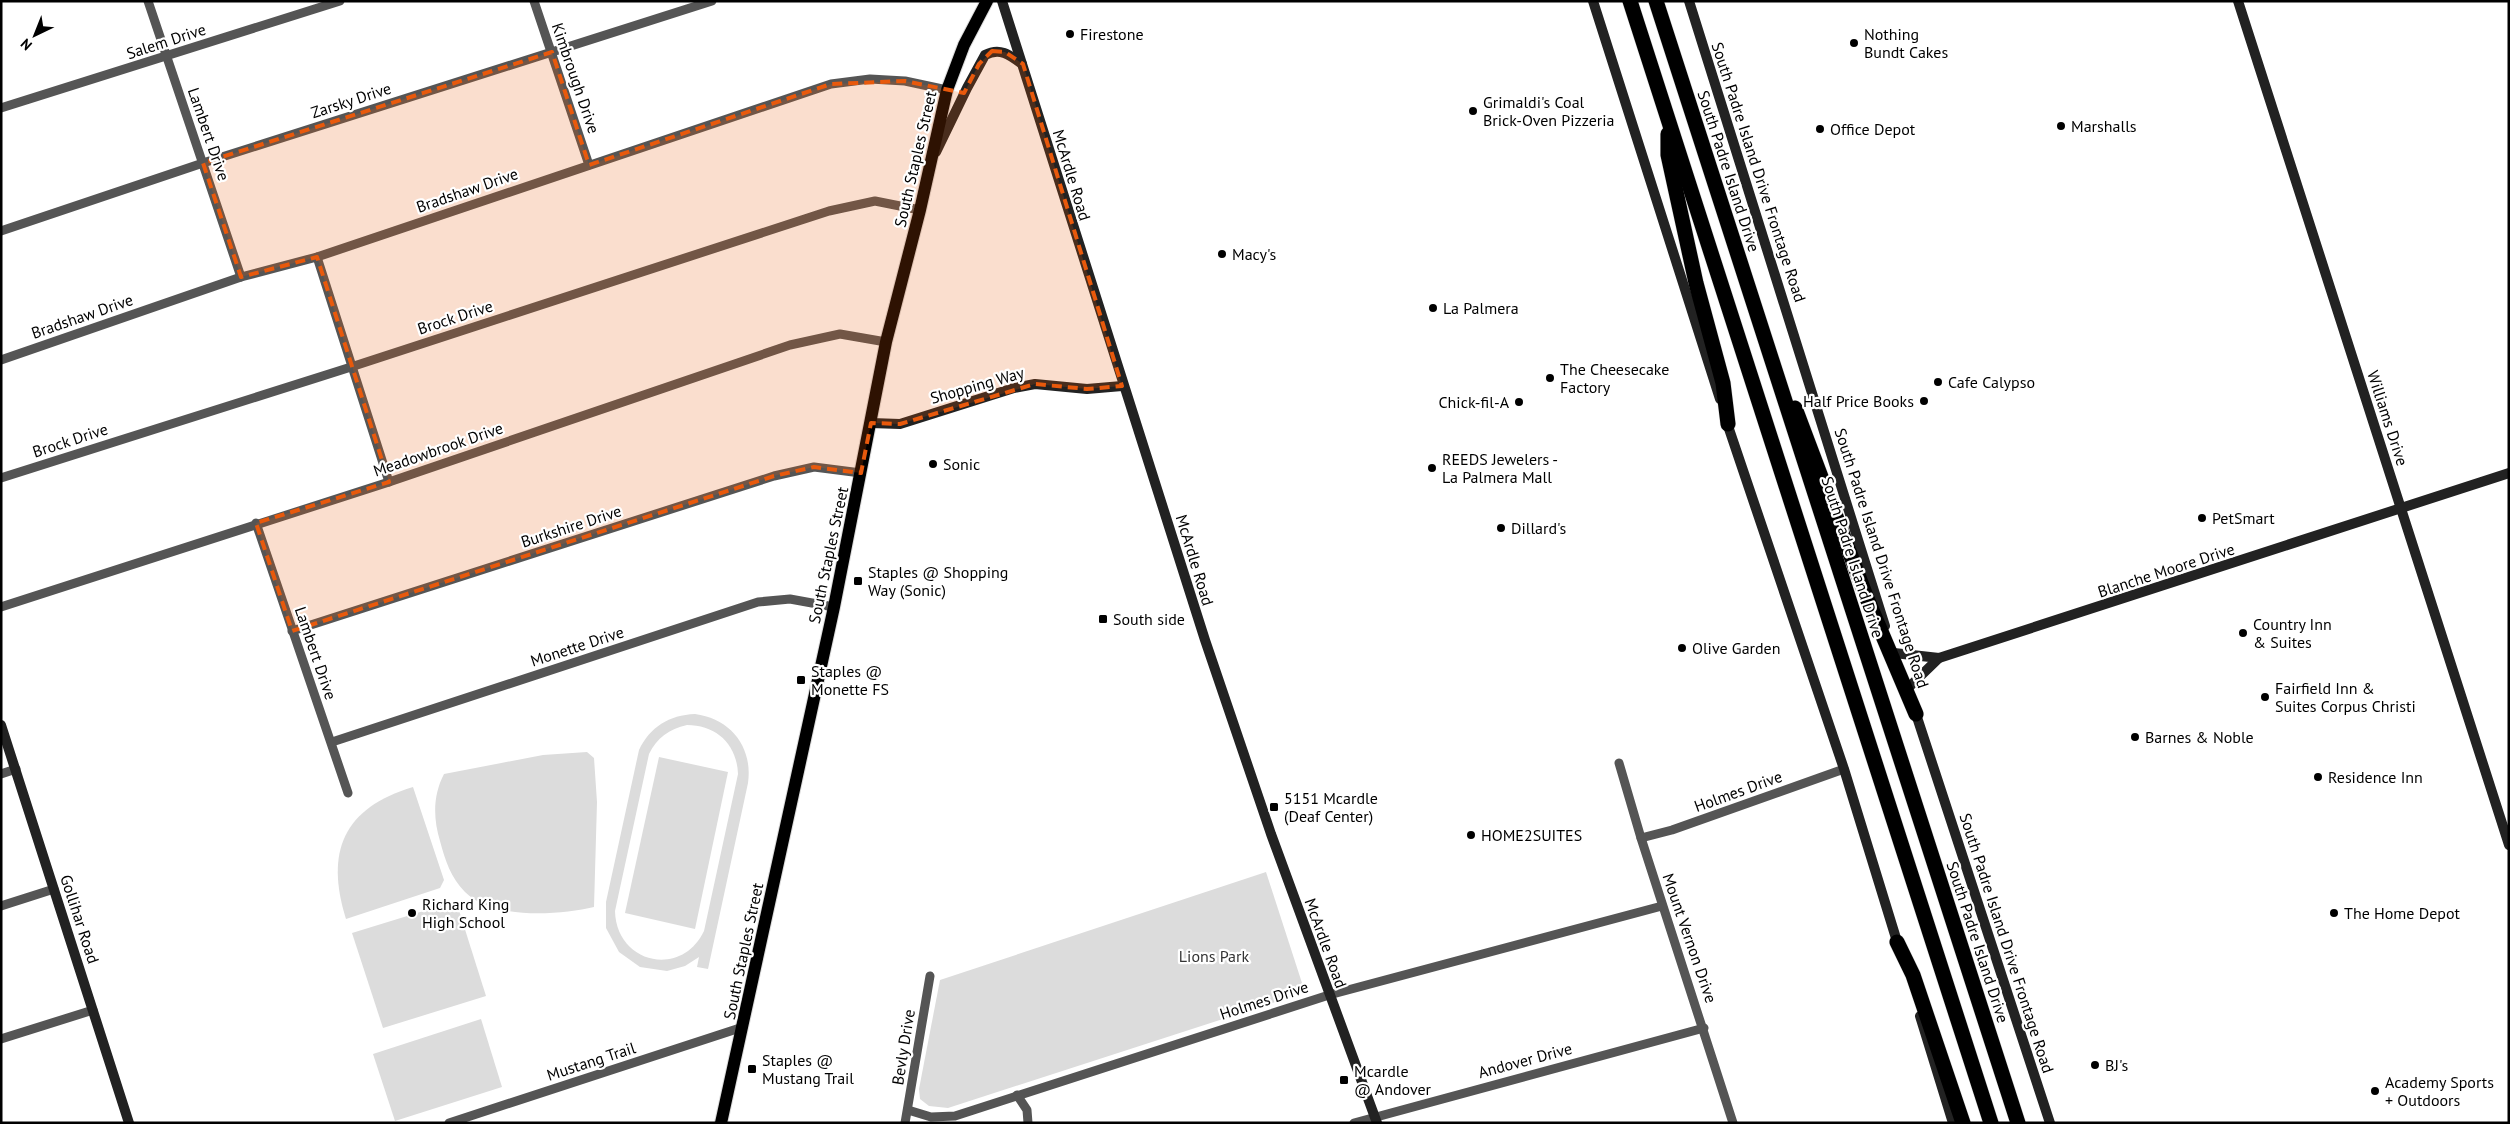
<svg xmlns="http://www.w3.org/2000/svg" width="2510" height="1124" font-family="'PT Sans',sans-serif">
  <rect width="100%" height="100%" fill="#fff"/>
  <g fill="#dcdcdc" fill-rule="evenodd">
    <path d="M695,714C731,719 753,747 748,783L708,969L697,967L699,957L685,966L667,971L640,967L619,952L606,928V902L639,750C650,727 669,715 695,714ZM687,725C716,725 737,744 738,774L704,931C681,979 616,963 615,911L649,754C657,738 669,729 687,725Z"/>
    <path d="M587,752L594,758L597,802L594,907C559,915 493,920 465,892C451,878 445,860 440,841C433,818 433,795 444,774L543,755Z"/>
    <path d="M659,757L728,772L695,929L625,913Z"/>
    <path d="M413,787L444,880L440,888L346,919C325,852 343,808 413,787Z"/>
    <path d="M1266,872L1302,983L1294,996L948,1108L929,1106L920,1099L919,1089L940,980Z"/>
    <path d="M456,901L486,996L383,1028L352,933Z"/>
    <path d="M481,1019L502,1087L395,1121L373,1054Z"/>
  </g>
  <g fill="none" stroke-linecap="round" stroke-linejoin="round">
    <defs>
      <path id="primary" d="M721,1123L834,607L886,342L920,210L947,90L964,45L987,1"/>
      <g id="highway">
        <path d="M1630,1L1991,1123"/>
        <path d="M1656,1L2018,1123"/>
        <path d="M1668,134V155L1696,283L1723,383L1728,424"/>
        <path d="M1795,408L1866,596L1916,714"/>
        <path d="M1897,942L1913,975L1963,1123"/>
      </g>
    </defs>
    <use href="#primary" stroke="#dbdbdb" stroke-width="14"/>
    <use href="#highway" stroke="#dbdbdb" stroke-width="16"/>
    <g stroke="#555" stroke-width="9">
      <path d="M148,1L241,277"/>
      <path d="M534,1L589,165"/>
      <path d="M1,108L340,1"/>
      <path d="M1,231L203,163L712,1"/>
      <path d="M317,257L389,482"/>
      <path d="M1,360L241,277L317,257L831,84L870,79L905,81L947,90"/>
      <path d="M1,478L351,367L829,211L875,201L920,210"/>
      <path d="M256,523L348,793"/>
      <path d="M1,607L389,482L790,345L840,334L886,342"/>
      <path d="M292,631L774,476L814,467L861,473"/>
      <path d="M332,742L758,602L790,599L834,607"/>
      <path d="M1619,763L1641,838L1733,1123"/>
      <path d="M1,774L16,769"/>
      <path d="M1641,838L1672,830L1844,769"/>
      <path d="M1,906L54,889"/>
      <path d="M1,1039L93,1010"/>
      <path d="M1017,1095L1027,1110L1028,1123"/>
      <path d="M908,1110L931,1117L955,1116L1329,995L1662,906"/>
      <path d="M449,1123L743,1027"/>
      <path d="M905,1123L930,976"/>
      <path d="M1354,1123L1704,1028"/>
    </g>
    <g stroke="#222" stroke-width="10">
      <path d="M1002,1L1205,640L1271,834L1377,1123"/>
      <path d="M1593,1L1720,399"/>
      <path d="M1689,1L1885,626"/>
      <path d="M2238,1L2509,845"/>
      <path d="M936,152L967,88L985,55C1000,47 1010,55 1022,64"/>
      <path d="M1726,420L1844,769L1899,948"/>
      <path d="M871,423L900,424L1014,388L1035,384L1087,389L1122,386"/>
      <path d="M1894,653L1939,658L2509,473"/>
      <path d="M1908,688L1939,658"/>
      <path d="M1914,708L2050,1123"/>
      <path d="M1,725L129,1123"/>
      <path d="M1920,1016L1953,1123"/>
    </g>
    <use href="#primary" stroke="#000" stroke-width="12"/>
    <use href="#highway" stroke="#000" stroke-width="15"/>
  </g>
  <path fill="#e8590c" fill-opacity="0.2" stroke="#e8590c" stroke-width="4" stroke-dasharray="10 6" stroke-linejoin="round" d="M992,51L1005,52L1023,64L1122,386L1087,389L1035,384L900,424L871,423L861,473L814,467L774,476L292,631L256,523L389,482L317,257L241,277L203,163L552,52L589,165L831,84L905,81L964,93L979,64Z"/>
  <g fill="#000" stroke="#fff" stroke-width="2">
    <circle cx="1070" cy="34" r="5"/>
    <circle cx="1854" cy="43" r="5"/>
    <circle cx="1473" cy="111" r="5"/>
    <circle cx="2061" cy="126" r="5"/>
    <circle cx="1820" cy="129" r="5"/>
    <circle cx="1222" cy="254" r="5"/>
    <circle cx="1433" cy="308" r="5"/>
    <circle cx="1550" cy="378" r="5"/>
    <circle cx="1938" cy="382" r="5"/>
    <circle cx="1924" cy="401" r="5"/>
    <circle cx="1519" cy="402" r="5"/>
    <circle cx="933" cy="464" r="5"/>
    <circle cx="1432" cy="468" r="5"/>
    <circle cx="2202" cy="518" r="5"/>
    <circle cx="1501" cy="528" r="5"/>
    <rect x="853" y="576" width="10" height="10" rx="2.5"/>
    <rect x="1098" y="614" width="10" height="10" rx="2.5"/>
    <circle cx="2243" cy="633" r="5"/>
    <circle cx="1682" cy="648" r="5"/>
    <rect x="796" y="675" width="10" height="10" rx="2.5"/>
    <circle cx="2265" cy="697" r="5"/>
    <circle cx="2135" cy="737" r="5"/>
    <circle cx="2318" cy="777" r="5"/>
    <rect x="1269" y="802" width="10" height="10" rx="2.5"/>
    <circle cx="1471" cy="835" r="5"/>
    <circle cx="412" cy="913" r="5"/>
    <circle cx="2334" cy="913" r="5"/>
    <circle cx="2095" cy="1065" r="5"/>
    <rect x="747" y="1064" width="10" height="10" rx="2.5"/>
    <rect x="1339" y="1075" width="10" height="10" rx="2.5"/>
    <circle cx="2375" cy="1091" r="5"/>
  </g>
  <g text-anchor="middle" stroke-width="4.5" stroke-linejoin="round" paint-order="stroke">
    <g font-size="16" fill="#000" stroke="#fff" text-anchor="start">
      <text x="1080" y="40">Firestone</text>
      <text x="1864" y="40">Nothing<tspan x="1864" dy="18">Bundt Cakes</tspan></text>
      <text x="1483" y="108">Grimaldi's Coal<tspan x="1483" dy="18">Brick-Oven Pizzeria</tspan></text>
      <text x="2071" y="132">Marshalls</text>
      <text x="1830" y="135">Office Depot</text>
      <text x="1232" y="260">Macy's</text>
      <text x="1443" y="314">La Palmera</text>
      <text x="1560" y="375">The Cheesecake<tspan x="1560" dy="18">Factory</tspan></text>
      <text x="1948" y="388">Cafe Calypso</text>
      <text x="1914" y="407" text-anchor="end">Half Price Books</text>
      <text x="1509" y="408" text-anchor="end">Chick-fil-A</text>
      <text x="1442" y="465">REEDS Jewelers -<tspan x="1442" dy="18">La Palmera Mall</tspan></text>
      <text x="943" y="470">Sonic</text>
      <text x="2212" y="524">PetSmart</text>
      <text x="1511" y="534">Dillard's</text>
      <text x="868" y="578">Staples @ Shopping<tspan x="868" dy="18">Way (Sonic)</tspan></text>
      <text x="1113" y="625">South side</text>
      <text x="2253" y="630">Country Inn<tspan x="2253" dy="18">&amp; Suites</tspan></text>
      <text x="1692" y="654">Olive Garden</text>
      <text x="811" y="677">Staples @<tspan x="811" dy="18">Monette FS</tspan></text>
      <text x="2275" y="694">Fairfield Inn &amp;<tspan x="2275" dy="18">Suites Corpus Christi</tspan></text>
      <text x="2145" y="743">Barnes &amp; Noble</text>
      <text x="2328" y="783">Residence Inn</text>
      <text x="1284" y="804">5151 Mcardle<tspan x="1284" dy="18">(Deaf Center)</tspan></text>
      <text x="1481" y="841">HOME2SUITES</text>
      <text x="422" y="910">Richard King<tspan x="422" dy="18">High School</tspan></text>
      <text x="2344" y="919">The Home Depot</text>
      <text x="762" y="1066">Staples @<tspan x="762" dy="18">Mustang Trail</tspan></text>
      <text x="2105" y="1071">BJ's</text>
      <text x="1354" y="1077">Mcardle<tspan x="1354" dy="18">@ Andover</tspan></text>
      <text x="2385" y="1088">Academy Sports<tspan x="2385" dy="18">+ Outdoors</tspan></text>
    </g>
    <g font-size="16" fill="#000" stroke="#fff">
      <text transform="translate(166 41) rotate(-18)" y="6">Salem Drive</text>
      <text transform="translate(576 78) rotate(71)" y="6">Kimbrough Drive</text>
      <text transform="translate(351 100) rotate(-18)" y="6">Zarsky Drive</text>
      <text transform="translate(209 134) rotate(71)" y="6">Lambert Drive</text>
      <text transform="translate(915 159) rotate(-77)" y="6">South Staples Street</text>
      <text transform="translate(1729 171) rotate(72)" y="6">South Padre Island Drive</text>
      <text transform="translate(1759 172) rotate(72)" y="6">South Padre Island Drive Frontage Road</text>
      <text transform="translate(1072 175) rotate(73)" y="6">McArdle Road</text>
      <text transform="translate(467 190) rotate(-19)" y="6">Bradshaw Drive</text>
      <text transform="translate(82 316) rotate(-19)" y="6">Bradshaw Drive</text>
      <text transform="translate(455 317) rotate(-18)" y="6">Brock Drive</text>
      <text transform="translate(977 385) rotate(-16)" y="6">Shopping Way</text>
      <text transform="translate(2388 418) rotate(72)" y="6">Williams Drive</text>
      <text transform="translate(70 440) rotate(-18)" y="6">Brock Drive</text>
      <text transform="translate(438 449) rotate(-19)" y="6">Meadowbrook Drive</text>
      <text transform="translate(571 526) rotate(-18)" y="6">Burkshire Drive</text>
      <text transform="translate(828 555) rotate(-78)" y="6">South Staples Street</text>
      <text transform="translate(1853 557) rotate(72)" y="6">South Padre Island Drive</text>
      <text transform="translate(1882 558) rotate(72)" y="6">South Padre Island Drive Frontage Road</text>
      <text transform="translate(1195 560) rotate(73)" y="6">McArdle Road</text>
      <text transform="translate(2166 570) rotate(-18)" y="6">Blanche Moore Drive</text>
      <text transform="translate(577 646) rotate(-18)" y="6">Monette Drive</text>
      <text transform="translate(316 653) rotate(71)" y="6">Lambert Drive</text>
      <text transform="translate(1738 791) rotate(-20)" y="6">Holmes Drive</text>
      <text transform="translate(80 919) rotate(72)" y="6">Gollihar Road</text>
      <text transform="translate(1690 938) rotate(71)" y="6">Mount Vernon Drive</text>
      <text transform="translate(1978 942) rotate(72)" y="6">South Padre Island Drive</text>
      <text transform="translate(1326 943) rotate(70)" y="6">McArdle Road</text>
      <text transform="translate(2007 943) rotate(72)" y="6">South Padre Island Drive Frontage Road</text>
      <text transform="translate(743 951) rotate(-78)" y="6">South Staples Street</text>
      <text transform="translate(1264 1000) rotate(-18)" y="6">Holmes Drive</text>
      <text transform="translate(903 1047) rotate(-81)" y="6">Bevly Drive</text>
      <text transform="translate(1525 1060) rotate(-15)" y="6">Andover Drive</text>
      <text transform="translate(591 1061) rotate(-18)" y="6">Mustang Trail</text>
    </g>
    <g font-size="16" fill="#333" stroke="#fff">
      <text x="1214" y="962">Lions Park</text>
    </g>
  </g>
  <rect width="2510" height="1124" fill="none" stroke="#000000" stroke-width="5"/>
  <g transform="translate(35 35) rotate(223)" stroke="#ffffff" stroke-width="4" paint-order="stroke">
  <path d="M0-4L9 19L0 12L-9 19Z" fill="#000000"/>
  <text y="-8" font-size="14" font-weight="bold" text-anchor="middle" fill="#000000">N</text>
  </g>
</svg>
